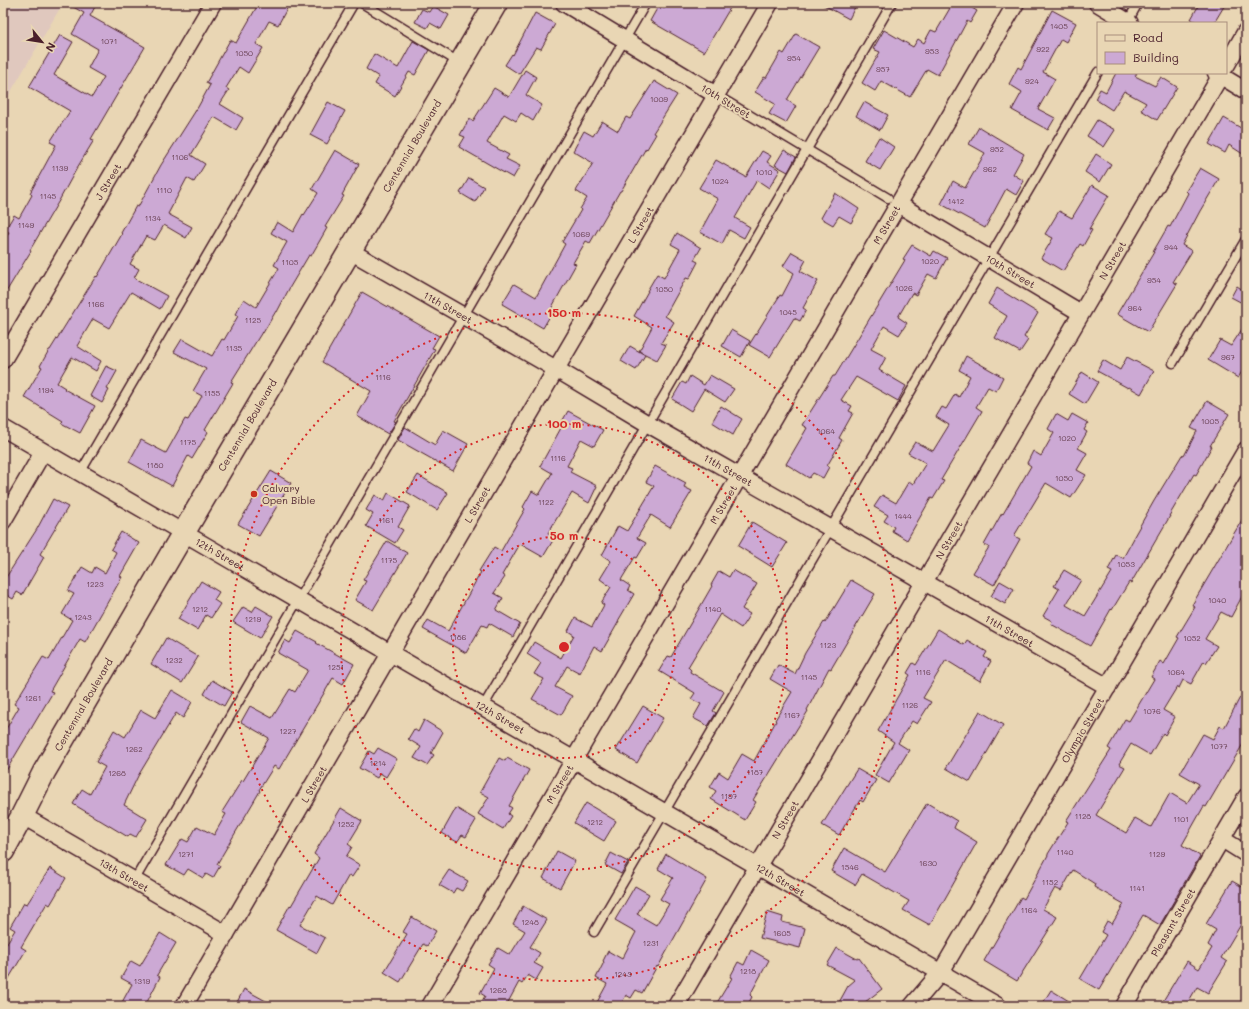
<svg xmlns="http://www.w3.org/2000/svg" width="1249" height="1009" font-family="Mali,sans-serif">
  <rect width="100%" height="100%" fill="#e9d6b4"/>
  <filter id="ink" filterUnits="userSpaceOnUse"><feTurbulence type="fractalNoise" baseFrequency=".025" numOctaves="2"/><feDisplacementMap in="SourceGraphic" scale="8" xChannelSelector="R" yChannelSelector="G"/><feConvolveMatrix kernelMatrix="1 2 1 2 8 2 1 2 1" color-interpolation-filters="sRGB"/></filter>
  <g filter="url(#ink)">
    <path fill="#e0c8be" d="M3,3H63L3,105Z"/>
    <g fill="#cca9d4" stroke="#4a1f2b">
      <path d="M66,3H97L90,16L145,47L91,139L94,140L77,168L60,199L30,250L31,251L3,297V242L9,232L5,230L14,215L19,218L32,195L30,193L56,145L50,142L70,111L29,87L60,35L73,42L54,75L92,97L104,77L88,68L98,49L72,34L84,13Z"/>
      <path d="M259,3H290L278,25L269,21L256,44L263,48L248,73L239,67L226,88L229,90L220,104L243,118L236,130L214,117L191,155L205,164L194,182L187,178L168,214L192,227L186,238L164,225L155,240L146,236L130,264L139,269L134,278L167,296L160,309L131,292L109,328L93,319L77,346L101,361L96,371L72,357L57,383L65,388L64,389L95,406L80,433L61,423L63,421L24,397L42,367L40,366L49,350H50L96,276L97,277L122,234L121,233L136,206L138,207L161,165L198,107L210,85L206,83L230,40L236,43Z"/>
      <path d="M668,3H721L730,8L704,52L650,21L659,5L665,8Z"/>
      <path d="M820,3H857L849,19Z"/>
      <path d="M953,3H975L972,8L977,11L970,23L967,21L938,75L927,69L910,97L881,81L875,91L862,83L880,52L873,49L884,30L913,47L918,39L924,43L931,30L936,32Z"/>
      <path d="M1200,3H1226L1214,23H1198L1191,19Z"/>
      <path d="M433,6L449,15L441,29L430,23L427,28L415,22L422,9L429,12Z"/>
      <path d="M1052,10L1076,23L1066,42L1061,39L1043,72L1055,79L1038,109L1055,118L1048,130L1012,110L1022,92L1009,84L1018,67L1021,69Z"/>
      <path d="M535,13L555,24L541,49L536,47L519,74L505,65L512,54L513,55Z"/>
      <path d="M796,34L819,47L787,100L796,106L786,123L769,114L775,104L755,92L764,77L766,78L781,52L784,54Z"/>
      <path d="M413,41L429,50L415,75L409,72L395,96L375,84L379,77L366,69L374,54L398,68Z"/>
      <path d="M525,70L536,77L526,95L542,105L533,121L521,113L516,121L504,114L487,143L509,155L506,159L520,166L513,178L459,147L465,137L460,135L469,119L473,121L494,88L509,97Z"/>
      <path d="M1116,73H1137L1135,76L1155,86L1161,77L1177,87L1157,120L1141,110L1146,103L1124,91L1112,110L1095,99L1100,89L1106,92Z"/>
      <path d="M654,81L677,95L653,133L656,134L647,149L646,148L621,191H620L590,243L586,241L573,263L576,264L552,307L554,309L543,328L502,304L514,284L536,297L565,244L562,242L581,210L580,209L587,198L576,191L593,163L573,151L584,131L593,136L602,121L618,131L626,117L630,119Z"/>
      <path d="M328,102L345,111L327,144L310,135Z"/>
      <path d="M864,102L888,115L880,130L856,116Z"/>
      <path d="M1224,118L1246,131V156L1229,145L1225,153L1209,144Z"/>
      <path d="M1097,120L1115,130L1104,147L1087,136Z"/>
      <path d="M979,127L1024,154L1013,174L1024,181L1016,195L1006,189L985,228L941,204L953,181L965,188L985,153L969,144Z"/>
      <path d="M879,137L894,147L880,170L865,161Z"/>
      <path d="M335,150L359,164L342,195L344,196L325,227L327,228L311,256L309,255L290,287L277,312L276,311L263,333L262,332L231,382L233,383L205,430L208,432L192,459L188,456L172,486L129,462L141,440L166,453L185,419L188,420L202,396L193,391L206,369L174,352L182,339L212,356L222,339L224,340L238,316L235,314L244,299L256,307L279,268L274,265L287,242L271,233L277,222L293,232L303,214L304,215L318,193L312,189Z"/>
      <path d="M784,150L796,157L788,172L775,165Z"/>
      <path d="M762,151L771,156L767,162L780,170L769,188L757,180L735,218L750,227L744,238L729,230L722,244L700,232L718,199L699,188L716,160L746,177Z"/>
      <path d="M1096,154L1111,164L1100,182L1085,172Z"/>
      <path d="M1200,168L1219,179L1200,211L1182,245L1192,251L1173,282L1177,284L1148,332L1117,314L1154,252H1153L1168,226L1170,227L1188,193L1186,191Z"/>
      <path d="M469,178L484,187L475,202L460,193Z"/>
      <path d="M1092,185L1109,195L1089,229L1092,230L1083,246L1080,244L1063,271L1041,258L1053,238L1045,234L1059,211L1072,218Z"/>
      <path d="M835,193L859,209L851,223L839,216L833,225L821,218Z"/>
      <path d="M677,233L701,248L694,260L698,262L689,279L686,278L665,316L674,322L661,343L666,345L657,360L639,351L652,327L634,316L648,291H647L657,274L664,278L680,249L671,244Z"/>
      <path d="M912,245L931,256L934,251L947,258L936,278L928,274L916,295L912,293L898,317L907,323L899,335L884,326L871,349L886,357L879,370L906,386L898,401L856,377L841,400L852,406L849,411L853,413L839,438L842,440L827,466L829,467L823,478L813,473L809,478L786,464L807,428L802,425L833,376H835L905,260L903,259Z"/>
      <path d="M792,252L806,260L800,271L818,281L803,308L806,310L800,321L794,318L770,357L749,345L780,295L782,296L794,273L783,266Z"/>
      <path d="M1237,286L1246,292V305L1231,297Z"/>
      <path d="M997,288L1038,313L1024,337L1028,340L1020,352L995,338L1007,316L988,304Z"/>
      <path d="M362,292L439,336L432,348L435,349L394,421L396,422L388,434L357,416L371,391L322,362Z"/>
      <path d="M1246,323V365L1238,378L1208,360L1220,340L1231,346Z"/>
      <path d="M731,330L750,341L741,357L722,346Z"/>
      <path d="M630,346L645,355L636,370L621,361Z"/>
      <path d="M966,356L1003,377L996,391L988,387L976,407L982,411L941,480L944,481L933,499L931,498L907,540L892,531L894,527L884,521L888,515L874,507L882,495L896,503L909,481L913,484L926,463L908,453L915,442L933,451L949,425L936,417L942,407L946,409L955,394L959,397L970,376L959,370Z"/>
      <path d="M1127,357L1154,371L1141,394L1129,387L1128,388L1097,371L1103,360L1120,370Z"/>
      <path d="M106,366L117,371L107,389L109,390L102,403L90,396Z"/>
      <path d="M1082,372L1098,382L1085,404L1069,394Z"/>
      <path d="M710,375L734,389L725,402L704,389L691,411L672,399L682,382L686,384L690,376L704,385Z"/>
      <path d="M1207,401L1229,414L1210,446H1212L1196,475L1194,474L1169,516H1170L1131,583L1129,582L1112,610L1111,609L1090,646L1051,624L1052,621L1043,616L1059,589L1054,586L1064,570L1081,580L1066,605L1085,616L1112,572L1108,570L1116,555L1123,558L1134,538H1133L1154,501L1182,455L1184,456L1197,431L1191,428Z"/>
      <path d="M721,406L742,419L733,435L712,422Z"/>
      <path d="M568,411L603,430L594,446L581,439L567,466L572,468L570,472L597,486L589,503L572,493L548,533L555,537L543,557L520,544L502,575L505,577L494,593L503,598L496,610L520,624L513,637L489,623L487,627L482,625L466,653L423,629L428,620L448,631L481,572L479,571L494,547L501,551L525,509L523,507L532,491L539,495L552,473L540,466L561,428L559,427Z"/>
      <path d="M1056,414L1068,421L1072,414L1088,423L1084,430L1087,432L1078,448L1087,453L1077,470L1086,475L1071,498L1046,483L1014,536L1020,539L994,585L973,573L989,547L984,545L1002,513L1003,514L1031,466L1027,463L1033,451L1041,456L1054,433L1048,429Z"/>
      <path d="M405,427L435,445L443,430L468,444L453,471L398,440Z"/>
      <path d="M655,466L686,483L684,487L692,491L670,527L651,515L637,538L646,543L637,558L635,557L621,580L630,586L628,590L634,594L618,621H619L602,651L594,646L580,673L567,666L555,687L572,696L561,715L532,699L544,679L534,674L541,663L527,654L534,642L561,658L574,635L568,631L575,618L592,627L604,605L601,603L611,587L600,579L611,561L602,555L618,526L627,531L654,486L646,482Z"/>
      <path d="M271,471L291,483L259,536L238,524Z"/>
      <path d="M418,475L448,493L437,510L407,492Z"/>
      <path d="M388,493L410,506L398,527L403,530L395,543L366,526L373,514L366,510L375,495L384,501Z"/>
      <path d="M53,499L68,507L40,554L44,557L22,595L17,592L13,599L3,593V582L37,529Z"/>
      <path d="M1246,513V589L1231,617L1221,612L1205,639L1217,646L1206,663L1204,661L1191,684L1183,680L1179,688L1177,687L1163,710L1175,717L1165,735L1163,733L1150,755L1131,744L1119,764L1125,767L1096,815L1126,833L1135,818L1151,827L1170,793L1187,803L1199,784L1180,773L1203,734L1213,739L1220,726L1224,728L1246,686V739L1206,807L1204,806L1182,845L1200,856L1160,925L1143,915L1099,990L1080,979L1106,935L1101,932L1107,921L1112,924L1124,904L1094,887L1095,884L1073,870L1061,891L1055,888L1043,909L1057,917L1017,981L984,961L1021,897L1024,899L1048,855V854L1068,822L1066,821L1111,750L1108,748L1125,719L1129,721L1154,679L1151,677L1160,661L1164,664L1179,638L1177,637L1195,607L1192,605Z"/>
      <path d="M752,522L787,543L772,567L738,546Z"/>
      <path d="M121,532L139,543L120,576L122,577L85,642L80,639L50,691L53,692L3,776V734L19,707L14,704L30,678L43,657L49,660L72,620L62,614L74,594L68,591L82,567L92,573L95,567L105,573L116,552L111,549Z"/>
      <path d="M387,541L407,553L373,610L355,600L366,581L363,580Z"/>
      <path d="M733,570L757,584L742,609L750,614L741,628L720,614L688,667L691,670L690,672L724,692L713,711L716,713L708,726L693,718L701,704L691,699L695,693L659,671L668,656L671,657L712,586L711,585L719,571L729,577Z"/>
      <path d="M851,580L875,594L831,669L829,668L807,710L808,711L753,800L756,802L745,820L711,799L716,791L710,787L719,772L728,778L742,754L754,761L776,721L775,720L792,692L770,679L778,665L795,674L805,653L824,622L825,623Z"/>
      <path d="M201,581L219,592L214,600L220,604L211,618L206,615L197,630L178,619Z"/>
      <path d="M1000,581L1014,589L1005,604L991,596Z"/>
      <path d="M256,606L273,616L260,638L233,622L243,607L252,612Z"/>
      <path d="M938,629L964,645L967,640L987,652L984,657L991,661L980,681L946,660L923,698L931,702L917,724L912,721L898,743L909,750L889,783L875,775L894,742L878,731L910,675L907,673L913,663L916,665Z"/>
      <path d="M297,631L317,642L316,643L354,664L343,684L333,678L279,769L274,766L259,790L260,791L217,864L220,866L213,878L206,874L203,878L188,869L184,875L166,865L182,839L188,842L197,826L214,835L226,814L222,812L242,780L243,781L269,738L241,722L250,706L272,718L290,689L295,692L308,670L278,653L285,640L290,643Z"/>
      <path d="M166,638L198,657L182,683L151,664Z"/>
      <path d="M212,680L232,692L224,706L204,694Z"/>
      <path d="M172,690L192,702L183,718L176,713L138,776L124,805L147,819L136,837L130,834L128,837L73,804L82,789L90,794L105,767L96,762L114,730L125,737L141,710L155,718Z"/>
      <path d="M643,706L663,718L637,763L616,750Z"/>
      <path d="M980,711L1003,725L970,782L946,768Z"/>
      <path d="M424,720L443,732L431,753L434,755L427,765L414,758L421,747L408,739L414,729L418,732Z"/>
      <path d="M378,748L397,759L386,777L380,773L377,778L359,768L369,751L374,754Z"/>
      <path d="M499,758L505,761L507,758L529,770L509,806L512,808L508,814L511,816L503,829L478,814L489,797L480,792Z"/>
      <path d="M857,769L876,780L863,802L860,800L839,835L822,825Z"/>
      <path d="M586,803L616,821L604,841L574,823Z"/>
      <path d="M927,803L957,821L954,828L977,842L930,925L903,910L909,901L862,874L855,885L831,871L844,848L885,872Z"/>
      <path d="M341,808L362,821L348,844L352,847L346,857L360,865L352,877L349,875L332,905L317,896L300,925L325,938L317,953L276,930L290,905L291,906L319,858L314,854Z"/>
      <path d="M456,808L476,820L466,837L462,835L457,842L442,833Z"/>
      <path d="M557,851L575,861L560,888L543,878Z"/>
      <path d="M611,853L628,862L621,874L605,865Z"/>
      <path d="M666,854L707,879L658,967L657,966L642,993L636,990L631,998L626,995L620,1006H595L607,984L596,978L604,962L603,961L608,951L622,959L636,932L615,920L635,886L649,894L637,914L656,925L669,904L660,899L673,878L658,869Z"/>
      <path d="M50,868L66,878L50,905L47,903L21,947L26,950L3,988V949L15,930L10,927L24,903L27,904Z"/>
      <path d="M449,870L468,881L462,891L456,888L453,893L439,885Z"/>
      <path d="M1232,881L1246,889V916L1221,958L1227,962L1208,993L1197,987L1186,1006H1160L1187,961L1199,969L1212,948L1208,945L1216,930L1206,924Z"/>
      <path d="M523,906L547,920L530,947L540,953L534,963L543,968L536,980L528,975L522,984L519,982L506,1006H479L485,996L480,993L494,968L488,964L498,948L510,955L525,931L513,924Z"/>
      <path d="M767,912L783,917L782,922L805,928L800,948L760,938Z"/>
      <path d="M412,917L436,931L427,946L423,944L400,982L384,972L407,934L403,932Z"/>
      <path d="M160,933L176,943L157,975L160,977L145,1006H120L132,984L121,978L131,961L140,966Z"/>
      <path d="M837,948L857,959L859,958L882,989L860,1006H837L848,986L855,980L827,965Z"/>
      <path d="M751,950L769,960L750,995L752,997L747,1006H715L732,978L730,977L738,962L744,965Z"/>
      <path d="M244,989L275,1006H235Z"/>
      <path d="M1051,990L1077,1006H1041Z"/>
    </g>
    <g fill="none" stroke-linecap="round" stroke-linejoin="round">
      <defs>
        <g id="lane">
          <path d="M362,3L460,63"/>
          <path d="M1127,23L1138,3"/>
          <path d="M716,95L888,198"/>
          <path d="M1173,363L1246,239"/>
          <path d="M80,473L354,3"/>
          <path d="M483,707L892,3"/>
          <path d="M134,881L646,3"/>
          <path d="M594,932L1098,72"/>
        </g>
        <g id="street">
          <path d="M564,3L716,95"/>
          <path d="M1097,3L1130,23"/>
          <path d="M1226,66L1246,31"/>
          <path d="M1216,73L1246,91"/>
          <path id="s1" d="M898,204L1081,313"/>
          <path id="s2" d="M350,251L556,369L648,424L1108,687"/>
          <path id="s3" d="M3,360L213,3"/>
          <path id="s4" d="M3,428L998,1006"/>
          <path d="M3,521L43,452"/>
          <path id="s5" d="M23,816L226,934"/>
          <path d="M1222,839L1246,854"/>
          <path id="s6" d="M184,1006L770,3"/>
          <path id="s7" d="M430,1006L1016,3"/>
          <path id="s8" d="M676,1006L1222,73"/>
          <path id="s9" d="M912,1006L941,972L1246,450"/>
          <path id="s10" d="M1124,1006L1246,797"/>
        </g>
        <g id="secondary">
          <path id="s11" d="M3,851L21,818L44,772L184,532L496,3"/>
        </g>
      </defs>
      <use href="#lane" stroke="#4a1f2b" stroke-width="11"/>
      <use href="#street" stroke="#4a1f2b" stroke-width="19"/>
      <use href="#secondary" stroke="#4a1f2b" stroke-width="25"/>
      <use href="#lane" stroke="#e9d6b4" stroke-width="8"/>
      <use href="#street" stroke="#e9d6b4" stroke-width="16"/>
      <use href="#secondary" stroke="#e9d6b4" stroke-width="22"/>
    </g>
  </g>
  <g fill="none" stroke="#d62828" stroke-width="2" stroke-dasharray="2 4">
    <circle cx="564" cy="647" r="111"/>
    <circle cx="564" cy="647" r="223"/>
    <circle cx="564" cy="647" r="334"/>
  </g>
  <circle fill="#c8321e" stroke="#e9d6b4" stroke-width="1.5" cx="254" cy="494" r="4"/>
  <g text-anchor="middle" stroke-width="4" stroke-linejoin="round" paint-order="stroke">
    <g font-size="8" fill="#6a4255">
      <text x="1059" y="29">1405</text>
      <text x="109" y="44">1071</text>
      <text x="1043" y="52">922</text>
      <text x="932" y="54">953</text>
      <text x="244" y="56">1050</text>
      <text x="794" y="61">954</text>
      <text x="883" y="72">957</text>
      <text x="1032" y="84">924</text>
      <text x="659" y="102">1009</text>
      <text x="997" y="152">952</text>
      <text x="180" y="160">1106</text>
      <text x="60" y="171">1139</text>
      <text x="990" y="172">962</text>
      <text x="764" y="175">1010</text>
      <text x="720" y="184">1024</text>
      <text x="164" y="193">1110</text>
      <text x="48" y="199">1145</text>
      <text x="956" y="204">1412</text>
      <text x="153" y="221">1134</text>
      <text x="26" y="228">1149</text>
      <text x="581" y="237">1069</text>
      <text x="1171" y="250">944</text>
      <text x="930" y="264">1020</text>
      <text x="290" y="265">1105</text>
      <text x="1154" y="283">954</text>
      <text x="904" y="291">1026</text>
      <text x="664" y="292">1050</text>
      <text x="96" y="307">1166</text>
      <text x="1135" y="311">964</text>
      <text x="788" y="315">1045</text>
      <text x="253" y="323">1125</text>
      <text x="234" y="351">1135</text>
      <text x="1228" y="360">967</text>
      <text x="383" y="380">1116</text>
      <text x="46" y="393">1194</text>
      <text x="212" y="396">1155</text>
      <text x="1210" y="424">1005</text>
      <text x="826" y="434">1064</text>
      <text x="1067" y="441">1020</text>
      <text x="188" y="445">1175</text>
      <text x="558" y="461">1116</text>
      <text x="155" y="468">1180</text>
      <text x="1064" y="481">1050</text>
      <text x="546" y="505">1122</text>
      <text x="903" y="519">1444</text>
      <text x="386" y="523">1161</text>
      <text x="389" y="563">1175</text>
      <text x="1126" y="567">1053</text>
      <text x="95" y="587">1223</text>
      <text x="1217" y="603">1040</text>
      <text x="200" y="612">1212</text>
      <text x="713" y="612">1140</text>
      <text x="83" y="620">1243</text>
      <text x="253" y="622">1219</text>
      <text x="458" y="640">1186</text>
      <text x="1192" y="641">1052</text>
      <text x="828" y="648">1123</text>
      <text x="174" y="663">1232</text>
      <text x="336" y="670">1251</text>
      <text x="923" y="675">1116</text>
      <text x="1176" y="675">1064</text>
      <text x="809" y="680">1145</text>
      <text x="33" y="701">1261</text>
      <text x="910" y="708">1126</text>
      <text x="1152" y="714">1076</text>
      <text x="792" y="718">1167</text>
      <text x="288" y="734">1227</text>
      <text x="1219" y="749">1077</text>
      <text x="134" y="752">1262</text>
      <text x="378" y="766">1214</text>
      <text x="755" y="775">1187</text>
      <text x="117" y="776">1268</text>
      <text x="729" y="799">1197</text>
      <text x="1083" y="819">1128</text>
      <text x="1181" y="822">1101</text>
      <text x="595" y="825">1212</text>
      <text x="346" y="827">1252</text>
      <text x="1065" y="855">1140</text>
      <text x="186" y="857">1271</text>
      <text x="1157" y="857">1129</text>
      <text x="928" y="866">1630</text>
      <text x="850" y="870">1546</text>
      <text x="1050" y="885">1152</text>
      <text x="1137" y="891">1141</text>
      <text x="1029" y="913">1164</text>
      <text x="530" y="925">1248</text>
      <text x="782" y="936">1605</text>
      <text x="651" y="946">1231</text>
      <text x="748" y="974">1218</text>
      <text x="623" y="977">1243</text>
      <text x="142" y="984">1319</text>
      <text x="498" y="993">1268</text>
    </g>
    <g font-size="10" fill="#4a1f2b" stroke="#e9d6b4">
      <text transform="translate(726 101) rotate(31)" y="4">10th Street</text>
      <text dy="4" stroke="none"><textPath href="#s11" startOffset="815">Centennial Boulevard</textPath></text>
      <text dy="4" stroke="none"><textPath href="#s3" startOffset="207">J Street</textPath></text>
      <text dy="4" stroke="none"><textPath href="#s6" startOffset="905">L Street</textPath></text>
      <text dy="4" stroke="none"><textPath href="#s7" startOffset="905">M Street</textPath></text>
      <text dy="4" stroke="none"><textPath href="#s8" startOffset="864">N Street</textPath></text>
      <text dy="4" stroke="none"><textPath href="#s1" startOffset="131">10th Street</textPath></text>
      <text dy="4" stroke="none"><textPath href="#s2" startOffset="113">11th Street</textPath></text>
      <text dy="4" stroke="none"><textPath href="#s11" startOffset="491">Centennial Boulevard</textPath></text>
      <text dy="4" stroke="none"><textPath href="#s2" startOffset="437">11th Street</textPath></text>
      <text dy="4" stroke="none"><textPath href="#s7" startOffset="581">M Street</textPath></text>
      <text dy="4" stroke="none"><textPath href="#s6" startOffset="581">L Street</textPath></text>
      <text dy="4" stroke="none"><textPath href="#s8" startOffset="540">N Street</textPath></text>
      <text dy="4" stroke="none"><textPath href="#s4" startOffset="251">12th Street</textPath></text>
      <text dy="4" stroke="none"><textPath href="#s2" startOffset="761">11th Street</textPath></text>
      <text dy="4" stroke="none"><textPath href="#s11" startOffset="167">Centennial Boulevard</textPath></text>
      <text dy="4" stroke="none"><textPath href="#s4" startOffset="575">12th Street</textPath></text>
      <text dy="4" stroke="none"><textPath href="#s9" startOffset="325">Olympic Street</textPath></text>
      <text dy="4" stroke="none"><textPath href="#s6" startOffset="257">L Street</textPath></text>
      <text dy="4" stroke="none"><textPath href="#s7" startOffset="257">M Street</textPath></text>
      <text dy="4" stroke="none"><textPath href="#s8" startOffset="216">N Street</textPath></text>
      <text dy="4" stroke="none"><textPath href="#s5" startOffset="117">13th Street</textPath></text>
      <text dy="4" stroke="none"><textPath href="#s4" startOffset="899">12th Street</textPath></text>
      <text dy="4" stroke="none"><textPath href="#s10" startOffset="97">Pleasant Street</textPath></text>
    </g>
    <g font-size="10" fill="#4a1f2b" stroke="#e9d6b4" text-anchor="start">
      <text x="262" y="492">Calvary<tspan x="262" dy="12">Open Bible</tspan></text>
    </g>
  </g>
  <circle cx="564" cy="647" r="6" fill="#d62828" stroke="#e9d6b4" stroke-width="2"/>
  <g font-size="12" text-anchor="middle" font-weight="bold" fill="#d62828" stroke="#e9d6b4" stroke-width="4" stroke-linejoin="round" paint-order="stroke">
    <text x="564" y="317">150 m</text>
    <text x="564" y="428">100 m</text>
    <text x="564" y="540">50 m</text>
  </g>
  <rect width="1249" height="1009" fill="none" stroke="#e9d6b4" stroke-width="16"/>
  <rect x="8" y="8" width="1233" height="993" fill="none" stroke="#4a1f2b" stroke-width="1.5" filter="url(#ink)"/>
  <rect x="1097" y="22" width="130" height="52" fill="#e9d6b4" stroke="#a98d7d"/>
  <rect x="1105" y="35" width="20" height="6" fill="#e9d6b4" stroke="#a98d7d"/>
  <text x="1133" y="42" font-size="12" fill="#4a1f2b">Road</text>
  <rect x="1105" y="52" width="20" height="12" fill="#cca9d4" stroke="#a98d7d"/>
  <text x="1133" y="62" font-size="12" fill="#4a1f2b">Building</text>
  <g transform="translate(42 42) rotate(120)" stroke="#e9d6b4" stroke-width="3" paint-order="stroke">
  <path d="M0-3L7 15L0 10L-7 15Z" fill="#4a1f2b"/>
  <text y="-6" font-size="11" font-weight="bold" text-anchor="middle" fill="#4a1f2b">N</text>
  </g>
</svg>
